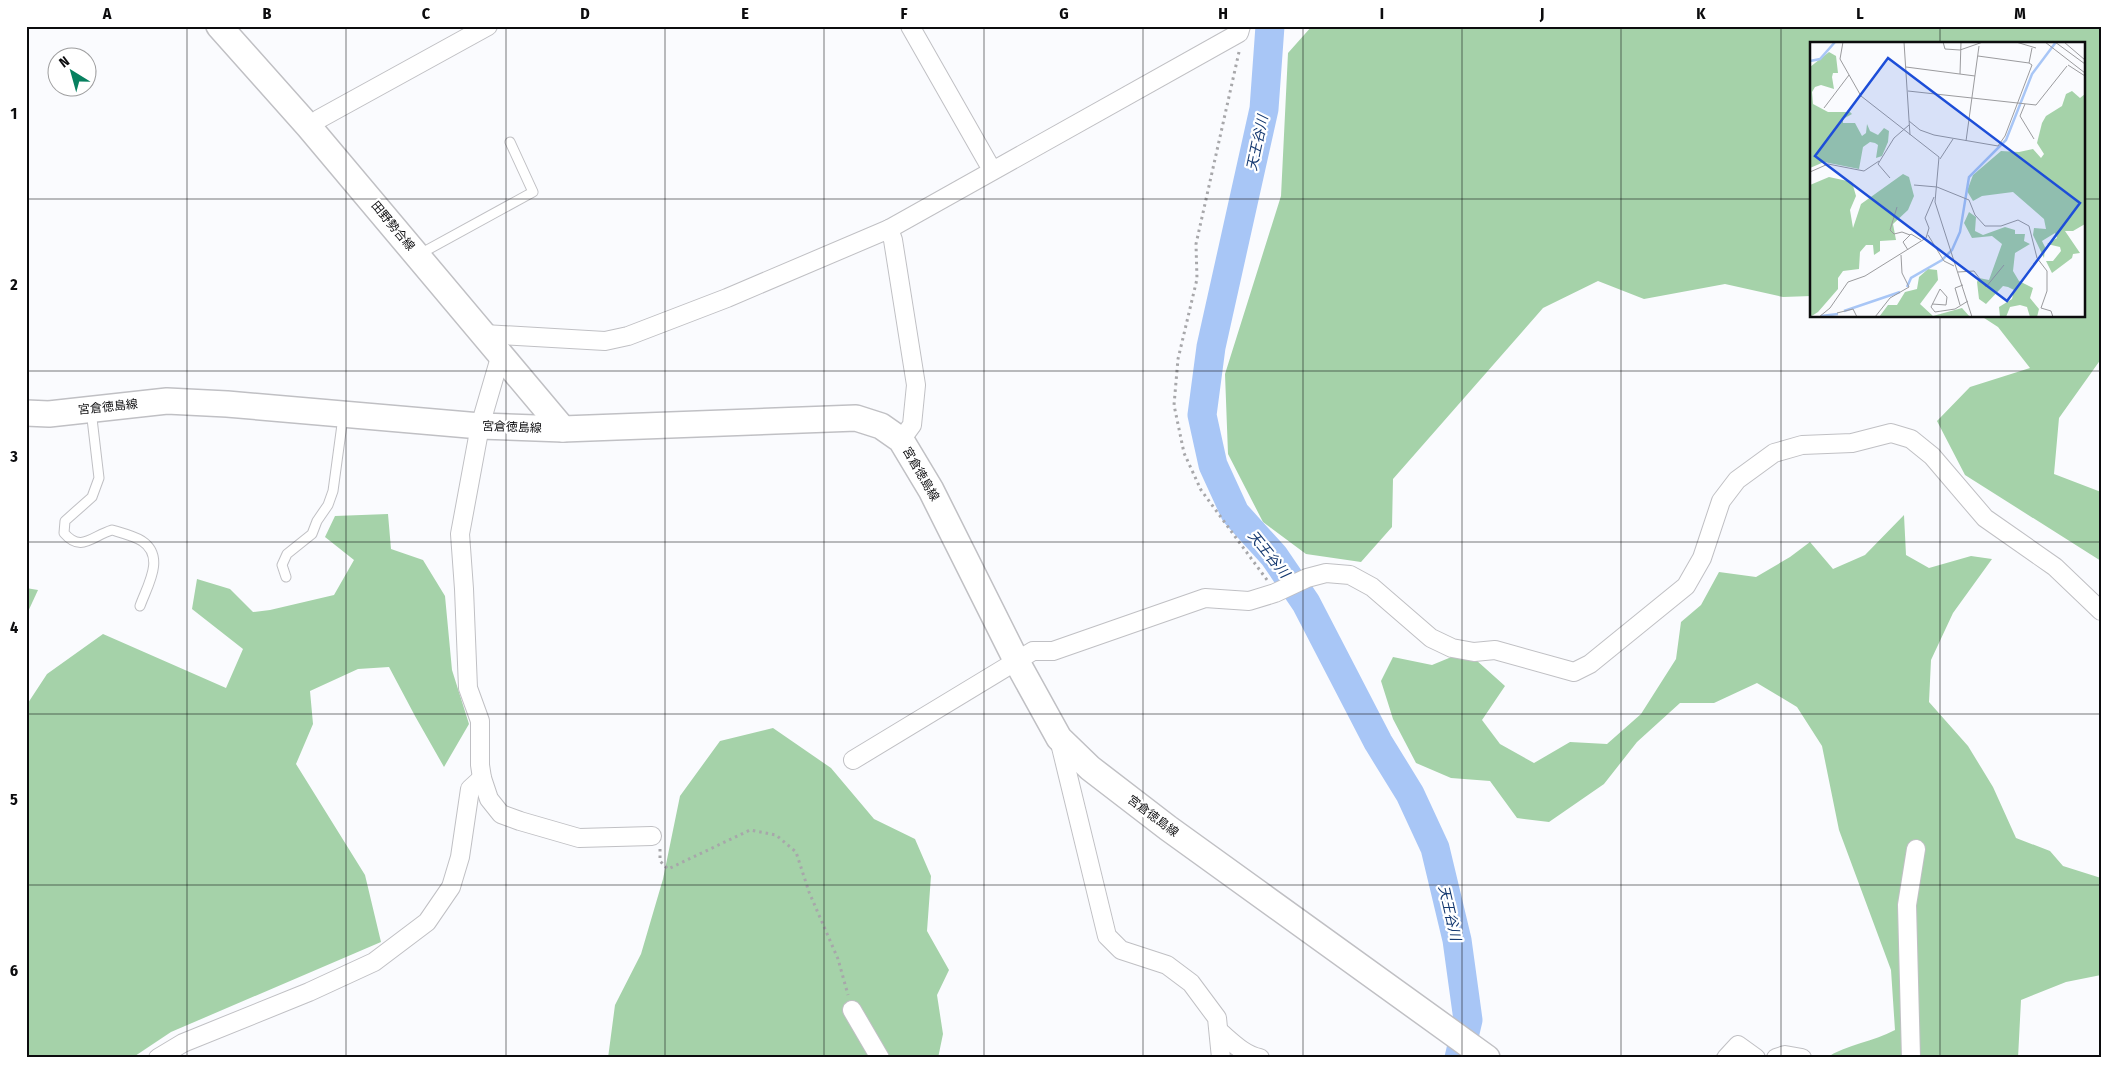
<svg xmlns="http://www.w3.org/2000/svg" width="2127" height="1084" font-family="'Fira Sans Condensed','Noto Sans JP',sans-serif">
  <rect width="100%" height="100%" fill="#fafbfe"/>
  <g fill="#a5d2a9">
    <path d="M1312,26H2101V359L2059,418L2054,474L2101,492V561L1965,475L1937,421L1970,387L2030,368L1998,327L1981,316H2083V44H1811V296L1783,297L1725,284L1644,299L1598,281L1543,308L1393,479L1392,527L1361,562L1306,554L1263,522L1228,454L1225,374L1281,196L1288,53Z"/>
    <path d="M388,514L391,549L423,560L445,596L452,670L469,724L444,767L415,716L389,667L358,669L310,691L313,724L296,764L365,875L381,942L171,1032L132,1058H26V701L28,703L47,674L103,634L226,688L243,649L192,609L197,579L230,589L253,612L270,610L334,595L354,560L325,537L335,516Z"/>
    <path d="M1904,515L1906,555L1929,568L1971,556L1992,559L1953,613L1931,660L1929,702L1968,746L1993,787L2016,838L2050,851L2063,866L2101,878V975L2066,982L2021,1000L2018,1058H1826C1847,1044 1873,1042 1895,1030L1891,970L1839,830L1822,746L1797,707L1757,683L1714,703H1680L1637,742L1604,784L1549,822L1517,818L1490,781L1451,778L1416,763L1393,719L1381,681L1393,657L1432,665L1466,651L1505,686L1482,720L1500,744L1534,763L1570,742L1607,744L1641,714L1676,659L1681,622L1701,605L1719,572L1756,577L1790,557L1810,542L1833,569L1865,555Z"/>
    <path d="M26,588L38,590L26,616Z"/>
    <path d="M773,728L831,768L874,819L915,839L931,876L927,931L949,970L937,995L943,1034L938,1058H608L615,1005L641,954L663,879L680,796L720,741Z"/>
  </g>
  <g fill="none" stroke-linecap="round" stroke-linejoin="round">
    <path stroke="#a8c6f6" stroke-width="29" d="M1270,26L1264,109L1211,347L1202,415L1213,465L1235,513L1274,556L1306,603L1378,742L1410,794L1435,848L1457,940L1468,1020L1459,1058"/>
    <defs>
      <g id="lane">
        <path d="M418,255L533,192L510,142"/>
        <path d="M91,410L99,478L92,497L65,521L64,533C81,553 92,536 112,530C122,533 134,536 142,541C166,557 147,586 140,606"/>
        <path d="M286,577L282,565L287,554L312,534L317,521L328,505L333,491L343,417"/>
      </g>
      <g id="street">
        <path d="M910,26L992,170"/>
        <path d="M309,127L319,119L488,26"/>
        <path d="M889,229L893,240L916,385L912,425L901,440"/>
        <path d="M484,334L605,341L628,336L727,298L889,229L1239,33L1241,26"/>
        <path d="M501,354L480,426L460,534L464,589L468,688L480,721V765L482,778L489,799L501,814L520,821L579,838L652,836"/>
        <path d="M1059,739L1107,936L1121,950L1167,965L1191,983L1217,1018L1221,1058"/>
        <path d="M853,760L1033,651H1053L1205,598L1249,601L1275,593L1307,578L1326,573L1350,575L1372,587L1431,638L1452,648L1474,652L1495,650L1574,672L1590,664L1686,586L1702,558L1721,501L1737,480L1774,453L1802,445L1852,443L1891,433L1911,439L1932,456L1985,518L2055,567L2101,611"/>
        <path d="M852,1010L880,1058"/>
        <path d="M1220,1032C1232,1042 1244,1055 1260,1058"/>
        <path d="M158,1058L183,1043L309,992L374,962L427,922L451,887L460,857L470,789L482,778"/>
        <path d="M1726,1058L1738,1045L1756,1058"/>
        <path d="M1776,1058L1785,1055L1802,1058"/>
        <path d="M1911,1058L1907,905L1916,849"/>
      </g>
      <g id="secondary">
        <path d="M219,26L309,127L563,429"/>
        <path d="M26,413L49,414L167,401L227,404L480,426L563,429L856,418L881,426L901,440L931,490L1017,662L1059,738L1090,768L1168,828L1487,1058"/>
      </g>
    </defs>
    <use href="#lane" stroke="#c0c0c4" stroke-width="11"/>
    <use href="#street" stroke="#c0c0c4" stroke-width="20"/>
    <use href="#secondary" stroke="#c0c0c4" stroke-width="28"/>
    <g stroke="#a7a7aa" stroke-width="3" stroke-dasharray="2.5 4" stroke-linecap="butt">
      <path d="M1239,52L1196,244L1197,279L1178,359L1174,405L1184,453L1201,490L1267,580"/>
      <path d="M660,849V861L668,869L750,830L776,835L796,852L809,892L838,959L848,995"/>
    </g>
    <use href="#lane" stroke="#fff" stroke-width="9"/>
    <use href="#street" stroke="#fff" stroke-width="18"/>
    <use href="#secondary" stroke="#fff" stroke-width="25"/>
  </g>
  <path fill="none" stroke="#0c0c0e" stroke-width="1" stroke-opacity="0.55" d="M187,26V1058M346,26V1058M506,26V1058M665,26V1058M824,26V1058M984,26V1058M1143,26V1058M1303,26V1058M1462,26V1058M1621,26V1058M1781,26V1058M1940,26V44M26,199H1811M2083,199H2101M1940,316V1058M26,371H2101M26,542H2101M26,714H2101M26,885H2101"/>
  <g text-anchor="middle" stroke-width="4.5" stroke-linejoin="round" paint-order="stroke">
    <g font-size="12" fill="#0c0c0e" stroke="#fff">
      <text transform="translate(393 226) rotate(50)" y="4">田野勢合線</text>
      <text transform="translate(108 407) rotate(-6)" y="4">宮倉徳島線</text>
      <text transform="translate(512 427) rotate(2)" y="4">宮倉徳島線</text>
      <text transform="translate(921 474) rotate(60)" y="4">宮倉徳島線</text>
      <text transform="translate(1153 816) rotate(37)" y="4">宮倉徳島線</text>
    </g>
    <g font-size="14" font-style="italic" fill="#143870" stroke="#fff">
      <text transform="translate(1257 143) rotate(-78)" y="5">天王谷川</text>
      <text transform="translate(1269 554) rotate(51)" y="5">天王谷川</text>
      <text transform="translate(1450 913) rotate(77)" y="5">天王谷川</text>
    </g>
  </g>
  <g transform="translate(1810 42)">
    <rect width="275" height="275" fill="#fafbfe"/>
    <path d="M19,10L26,14L28,31H23L22,35L24,47L11,43L5,45L2,50L3,62L18,70H40L42,72L33,77V81H45L52,94L56,91L57,82L60,89L68,93L74,86L79,89L78,100L72,114L66,116L68,103L65,101L60,100L53,105L49,127L14,120L0,126V25ZM262,49L270,56L275,52V182L263,189H255L270,211L263,212L262,216L242,231L236,219H243L251,209L250,205L237,202L247,196L245,191L232,199L235,205L234,216L223,193L224,186L236,187L234,177L203,150L172,154L163,159L157,149L163,133L191,109L209,110L223,107L231,116L234,112L227,101L232,81L236,74L252,64L256,52ZM93,132L99,135L104,154L98,168L83,182L86,198L70,199V209L64,213L63,203H56L50,210L49,227L33,229L28,236V247L8,270L0,275V143L19,135L42,140L46,154L40,168L43,186L51,162ZM159,170L166,175L165,189L173,193L195,185L205,188V192H215L214,199L220,202L205,211L203,229L209,239L223,246L220,256L229,267L227,275H220L217,265L210,263L200,265L196,275H190L189,265L202,257L204,248L198,245L193,244L176,262L169,257L167,240L169,236L179,238L192,202L182,194L162,196L154,181ZM118,227L127,228L128,238L110,262L123,274L152,266L160,275H69L78,263H87L95,250L107,247L109,235Z" fill="#a5d2a9"/>
    <path fill="none" stroke="#a8c6f6" stroke-width="2.5" d="M0,19L10,17L25,0M97,245L101,236L132,218L142,208L150,190L159,135L196,98L222,32L246,0M34,269L90,250M11,274L28,272"/>
    <path fill="none" stroke="#9b9b9e" stroke-width="1" d="M33,0L30,17L51,54L129,115L125,160L162,275M94,0L100,93M133,0L135,7L150,8L173,0M206,0L226,6M235,0L275,31M245,0L275,22M254,0L275,18M168,14L219,21M258,23L275,34M96,25L165,34M150,32L151,0M98,49L226,63L257,24M215,62L210,74L224,97M14,66L39,33M99,79L110,88L124,93L188,104L195,94L222,23L219,21L222,6M156,99L169,4M130,117L143,97M0,130L18,122L54,129L69,119M80,136L68,122L84,96L99,83M104,143L127,145L159,158L165,173L175,184H191L208,178L219,184L227,216L237,229V249L231,266L241,269L243,275M87,165L80,188L84,192L92,190L100,193M118,193L134,219L144,224M98,208L93,200L101,192L111,198M148,230L164,229L176,245L194,223M122,262L136,263L137,255L130,247L121,265L125,270L145,267L158,259M150,263L145,246L153,243M27,271L43,267L47,275M9,275L20,266L38,240L55,234L116,196L119,186L115,176L124,155M65,275L80,256L99,245L92,231L91,213"/>
    <path fill="#1d4ed8" fill-opacity="0.15" stroke="#1d4ed8" stroke-width="2.5" d="M78,16L270,161L197,259L5,114Z"/>
    <rect width="275" height="275" fill="none" stroke="#0c0c0e" stroke-width="2.5"/>
  </g>
  <rect width="2127" height="1084" fill="none" stroke="#ffffff" stroke-width="55"/>
  <g transform="translate(72 72) rotate(323)"><circle r="24" fill="#ffffff" stroke="#9e9e9f"/>
  <path d="M0-4L9 19L0 12L-9 19Z" fill="#07805f"/>
  <text y="-8" font-size="14" font-weight="bold" text-anchor="middle" fill="#0c0c0e">N</text>
  </g>
  <rect x="28" y="28" width="2072" height="1028" fill="none" stroke="#0c0c0e" stroke-width="2"/>
  <g font-size="16" text-anchor="middle" font-weight="bold" fill="#0c0c0e">
    <text x="107" y="19">A</text>
    <text x="267" y="19">B</text>
    <text x="426" y="19">C</text>
    <text x="585" y="19">D</text>
    <text x="745" y="19">E</text>
    <text x="904" y="19">F</text>
    <text x="1064" y="19">G</text>
    <text x="1223" y="19">H</text>
    <text x="1382" y="19">I</text>
    <text x="1542" y="19">J</text>
    <text x="1701" y="19">K</text>
    <text x="1860" y="19">L</text>
    <text x="2020" y="19">M</text>
    <text x="14" y="119">1</text>
    <text x="14" y="290">2</text>
    <text x="14" y="462">3</text>
    <text x="14" y="633">4</text>
    <text x="14" y="805">5</text>
    <text x="14" y="976">6</text>
  </g>
</svg>
